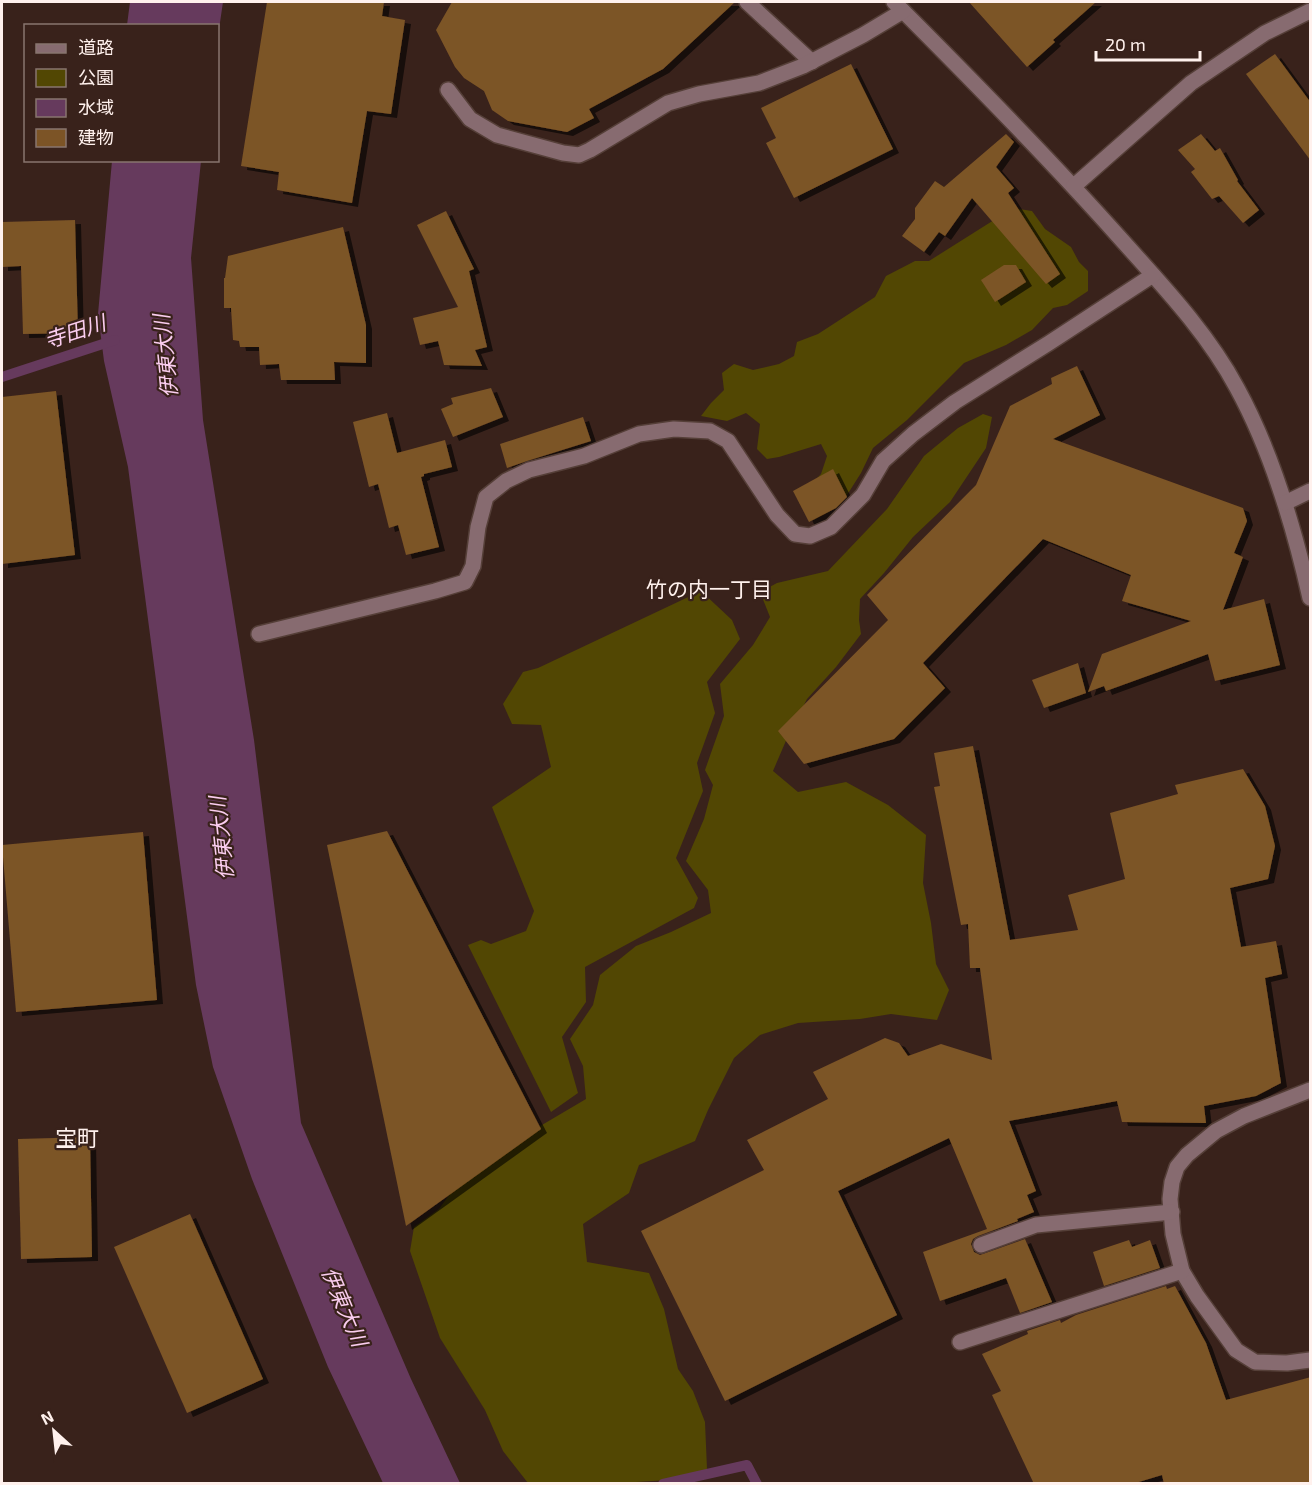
<svg xmlns="http://www.w3.org/2000/svg" width="1312" height="1485" font-family="'Exo 2','Noto Sans JP',sans-serif">
  <defs>
    <filter id="shadow"><feDropShadow dx="6" dy="4" stdDeviation="0" flood-color="#0009"/></filter>
  </defs>
  <rect width="100%" height="100%" fill="#39221b"/>
  <g fill="#524703">
    <path d="M1013,208L1032,211L1045,229L1071,247L1079,262L1088,271V291L1067,305L1053,308L1032,330L1006,345L964,363L907,420L873,448L861,473L847,495L835,507L800,496L821,474L827,456L821,444L779,457L767,459L757,449L760,424L746,413L727,421L701,416L711,403L724,390L722,373L734,364L753,370L779,364L794,356L797,342L818,334L875,297L886,276L915,261H929Z"/>
    <path d="M983,414L992,417L986,448L950,502L913,537L884,573L860,599L859,620L861,634L836,667L807,699L788,736L773,771L798,792L846,782L888,805L926,835L923,883L931,923L936,964L949,990L937,1020L891,1014L860,1019L798,1023L760,1035L734,1058L708,1110L695,1141L639,1165L629,1193L583,1224L587,1262L649,1273L664,1309L678,1369L693,1391L705,1422L707,1469L685,1479L636,1482L634,1484L528,1483L503,1451L485,1410L440,1338L410,1251L414,1227L439,1209L469,1168L586,1099L583,1066L570,1039L593,1005L600,975L636,946L671,932L711,913L708,890L686,861L704,819L713,785L705,770L724,716L720,684L753,645L770,617L760,592L777,583L828,571L887,509L924,456L958,428Z"/>
    <path d="M701,591L732,620L740,639L707,682L715,713L697,763L703,791L676,858L698,898L694,908L585,967L586,1002L562,1037L578,1093L551,1112L468,945L481,940L491,944L526,931L534,911L492,807L551,767L541,725L512,724L503,704L523,672L538,668Z"/>
  </g>
  <g fill="#663a5d">
    <path d="M130,2H223L218,36V26L127,25Z"/>
    <path d="M112,161H201L191,258L203,420L254,740L301,1123L411,1379L460,1483H383L328,1367L252,1179L213,1067L196,985L128,467L104,361L98,314Z"/>
  </g>
  <g fill="none" stroke-linecap="round" stroke-linejoin="round">
    <g stroke="#663a5d" stroke-width="10">
      <path d="M2,377L115,340"/>
      <path d="M663,1484L747,1465L757,1484"/>
    </g>
  </g>
  <g fill="#7c5426" filter="url(#shadow)">
    <path d="M267,2H384L382,16L405,20L391,114L367,111L352,203L277,190L279,172L241,166Z"/>
    <path d="M452,2H735L663,69L589,109L594,118L567,132L508,121L492,110L484,91L464,78L455,67L436,30Z"/>
    <path d="M969,2H1096L1053,40L1055,42L1027,67Z"/>
    <path d="M1275,54L1311,103V161L1246,74Z"/>
    <path d="M851,64L893,149L794,198L766,143L776,138L761,108Z"/>
    <path d="M1006,134L1014,142L996,167L1014,188L1008,193L1060,274L1046,284L972,198L945,236L939,232L924,252L902,236L915,219V208L935,181L944,187Z"/>
    <path d="M1201,134L1215,151L1220,148L1238,180L1237,181L1259,210L1243,223L1219,196L1212,199L1191,172L1195,169L1178,150Z"/>
    <path d="M446,211L474,269L469,271L487,347L475,350L482,366L444,365L438,341L420,345L413,318L458,307L417,225Z"/>
    <path d="M75,220L78,333L23,334L21,266L2,267V222Z"/>
    <path d="M343,227L366,325V363L334,362L335,380H281L279,364L260,365L259,347H240L239,341L233,340L231,308H224V278H225L228,256Z"/>
    <path d="M1004,265H1016L1026,282L995,302L981,280Z"/>
    <path d="M1077,366L1100,415L1053,439L1243,508L1247,521L1234,553L1243,557L1223,610L1264,599L1280,665L1215,681L1208,654L1106,691L1104,686L1088,692L1102,654L1191,621L1122,601L1131,575L1043,539L923,663L945,688L894,739L804,764L778,731L888,620L867,595L976,485L1010,406L1052,384L1051,378Z"/>
    <path d="M491,388L503,417L453,437L441,409L453,404L451,398Z"/>
    <path d="M56,391L75,555L2,564V397Z"/>
    <path d="M387,413L397,453L445,440L452,467L424,474V476L421,477L439,547L406,555L398,525L389,528L378,484L369,487L353,422Z"/>
    <path d="M583,417L591,441L527,461L507,468L500,444Z"/>
    <path d="M833,469L847,497L836,508L809,522L793,491Z"/>
    <path d="M1078,663L1086,693L1044,708L1032,680Z"/>
    <path d="M973,746L1010,940L1078,930L1068,895L1125,879L1110,813L1178,794L1175,785L1243,769L1265,806L1275,846L1268,879L1230,888L1241,947L1276,941L1282,974L1265,978L1281,1083L1256,1096L1204,1106L1206,1123L1122,1122L1117,1101L1009,1121L1036,1191L1027,1195L1034,1212L1017,1219L1018,1221L978,1236L973,1239L971,1244L974,1252L980,1255L1025,1239L1052,1302L1020,1313L1006,1278L940,1301L923,1252L987,1229L949,1138L838,1191L897,1315L725,1401L641,1231L764,1170L747,1140L828,1099L813,1072L885,1038L899,1043L908,1056L941,1044L992,1060L980,968H970L968,924L961,925L934,787L940,786L934,753Z"/>
    <path d="M387,831L541,1129L406,1226L327,845Z"/>
    <path d="M143,832L157,1000L16,1012L2,845Z"/>
    <path d="M90,1137L92,1257L21,1259L18,1139Z"/>
    <path d="M190,1214L263,1379L187,1413L114,1247Z"/>
    <path d="M1129,1240L1132,1247L1150,1240L1160,1268L1104,1286L1093,1252Z"/>
    <path d="M1166,1286L1167,1289L1175,1286L1206,1343L1226,1400L1311,1377V1484H1164L1162,1475L1132,1484H1034L992,1395L1001,1391L982,1354L1028,1334L1027,1331L1060,1320L1061,1323L1076,1315Z"/>
  </g>
  <g fill="none" stroke-linecap="round" stroke-linejoin="round">
    <defs>
      <g id="minor">
        <path d="M747,2L812,62"/>
        <path d="M894,2C971,79 1047,156 1120,238C1162,285 1207,332 1237,388C1272,452 1294,527 1310,598"/>
        <path d="M448,90L470,119L497,135L563,153L579,155L590,150L668,103L699,94L759,83L803,66L863,35L903,11"/>
        <path d="M1074,186L1191,83L1265,33L1310,11"/>
        <path d="M1285,503L1310,491"/>
        <path d="M259,634L435,591L465,582L473,566L478,527L486,497L506,481L529,470L584,456L639,434L674,429L710,431L728,441L777,515L795,534L810,536L831,527L863,495L883,461L913,434L955,402L1049,343L1153,275"/>
        <path d="M1310,1090L1244,1116L1216,1131L1187,1155L1177,1167L1172,1182L1170,1199L1173,1234L1182,1271L1197,1296L1236,1350L1255,1362L1287,1363L1310,1360"/>
        <path d="M981,1245L1036,1225L1172,1212"/>
        <path d="M960,1342L1182,1271"/>
      </g>
    </defs>
    <use href="#minor" stroke="#553f38" stroke-width="18"/>
    <use href="#minor" stroke="#876b70" stroke-width="15"/>
  </g>
  <g text-anchor="middle" stroke-width="4.5" stroke-linejoin="round" paint-order="stroke">
    <g font-size="21" font-style="italic" fill="#facdef" stroke="#39221b">
      <text transform="translate(75 332) rotate(-18)" y="7">寺田川</text>
      <text transform="translate(166 356) rotate(-96)" y="7">伊東大川</text>
      <text transform="translate(222 838) rotate(-96)" y="7">伊東大川</text>
      <text transform="translate(344 1307) rotate(67)" y="7">伊東大川</text>
    </g>
    <g font-size="21" fill="#fff1ed" stroke="#39221b">
      <text x="709" y="597">竹の内一丁目</text>
    </g>
    <g font-size="22" fill="#fff1ed" stroke="#39221b">
      <text x="77" y="1146">宝町</text>
    </g>
  </g>
  <rect width="1312" height="1485" fill="none" stroke="#fff1ed" stroke-width="6"/>
  <rect x="24" y="24" width="195" height="138" fill="#39221b" stroke="#88756f" stroke-width="1.5"/>
  <rect x="36" y="44" width="30" height="9" fill="#876b70" stroke="#88756f" stroke-width="1.5"/>
  <text x="78" y="54" font-size="18" fill="#fff1ed">道路</text>
  <rect x="36" y="69" width="30" height="18" fill="#524703" stroke="#88756f" stroke-width="1.5"/>
  <text x="78" y="84" font-size="18" fill="#fff1ed">公園</text>
  <rect x="36" y="99" width="30" height="18" fill="#663a5d" stroke="#88756f" stroke-width="1.5"/>
  <text x="78" y="114" font-size="18" fill="#fff1ed">水域</text>
  <rect x="36" y="129" width="30" height="18" fill="#7c5426" stroke="#88756f" stroke-width="1.5"/>
  <text x="78" y="144" font-size="18" fill="#fff1ed">建物</text>
  <g transform="translate(54 1431) rotate(333)" stroke="#39221b" stroke-width="4.5" paint-order="stroke">
  <path d="M0-4.5L10 22L0 15L-10 22Z" fill="#fff1ed"/>
  <text y="-9" font-size="16" font-weight="bold" text-anchor="middle" fill="#fff1ed">N</text>
  </g>
  <path d="M1096 51v9h104v-9" fill="none" stroke="#fff1ed" stroke-width="3"/>
  <text x="1105" y="51" font-size="18" fill="#fff1ed" stroke="#39221b" stroke-width="4.5" paint-order="stroke">20 m</text>
</svg>
